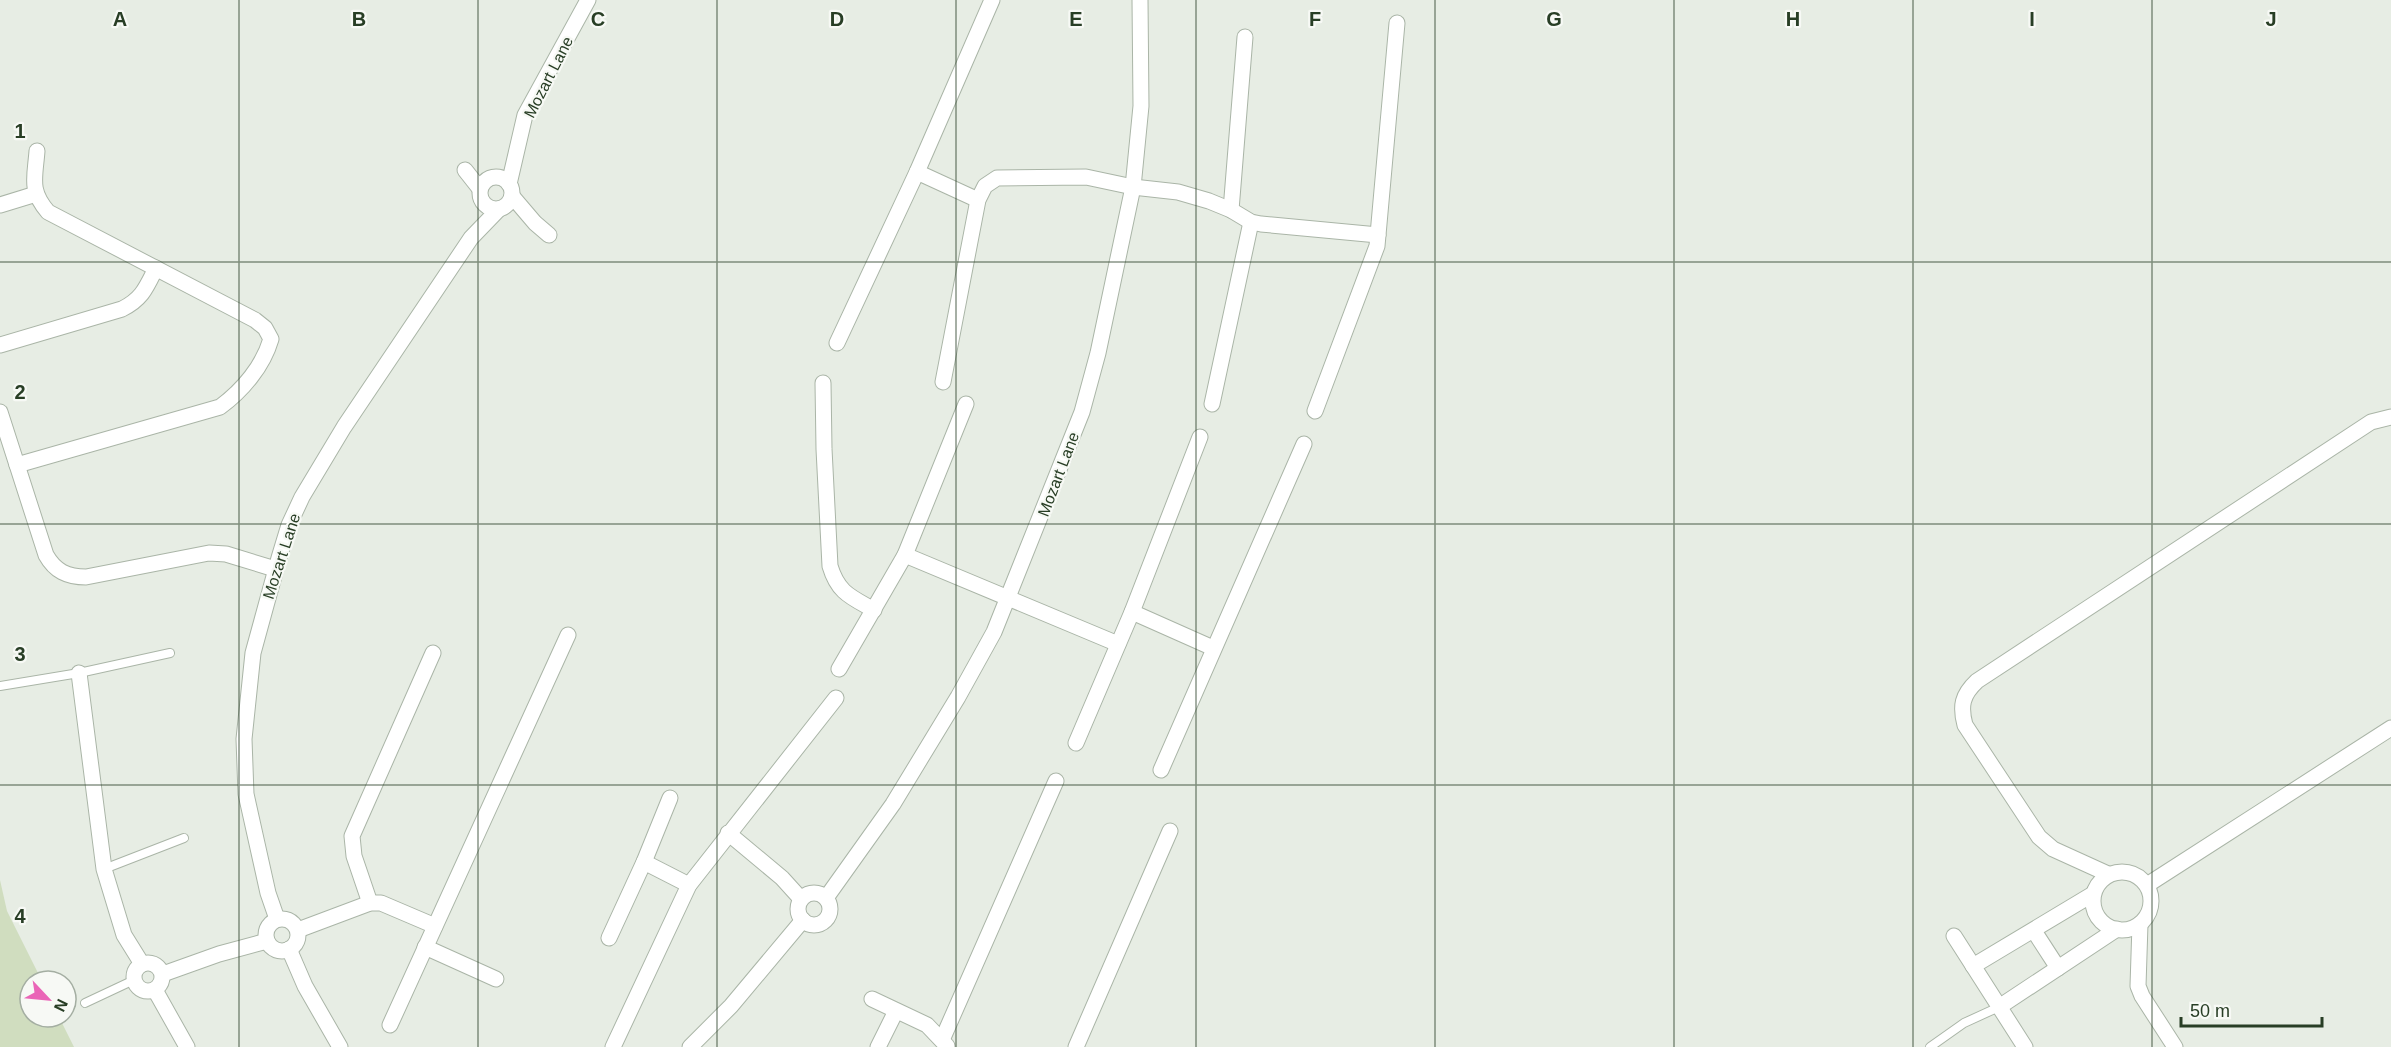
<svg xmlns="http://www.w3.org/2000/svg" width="2391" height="1047" font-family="Arial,sans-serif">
  <rect width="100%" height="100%" fill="#e7ede4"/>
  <path fill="#d0ddbf" d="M0,880L7,911L42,981H30V1017H59L74,1047H0Z"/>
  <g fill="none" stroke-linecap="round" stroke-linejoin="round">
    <defs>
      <g id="service">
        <path d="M0,686L79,673L170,653"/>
        <path d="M104,869L184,838"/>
        <path d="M85,1003L134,980"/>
        <path d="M1930,1047L1964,1023L1999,1007"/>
      </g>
      <g id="minor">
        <path d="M465,170L480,189"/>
        <path d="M917,172L978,200"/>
        <circle cx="496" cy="193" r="16"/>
        <path d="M509,184L525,115L588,0"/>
        <path d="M512,196L535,223L549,235"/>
        <path d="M0,205L36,194"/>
        <path d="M1231,210L1245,37"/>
        <path d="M837,343L917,172L992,0"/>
        <path d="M0,345L122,309C142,299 146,288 156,268"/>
        <path d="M943,382L978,200L985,186L997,178L1086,177L1133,187L1178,192L1209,201L1231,210L1251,222L1261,224L1378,235"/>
        <path d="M823,383L824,449L830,566C838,593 851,597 874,610"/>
        <path d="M1212,404L1251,222"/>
        <path d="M1315,411L1377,246L1397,23"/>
        <path d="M0,412L46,555C55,571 67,577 86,577L209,553L226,554L275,569"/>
        <path d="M17,465L220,407C243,390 263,366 271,339L265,328L255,320L48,212C29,190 35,178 37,151"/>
        <path d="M905,555L1118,644"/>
        <path d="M1132,612L1213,648"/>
        <path d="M839,669L905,555L966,404"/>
        <path d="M79,673L104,869L124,935L142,964"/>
        <path d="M1076,743L1132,612L1200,437"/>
        <path d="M1161,770L1304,444"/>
        <path d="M728,833L782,878L801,899"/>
        <path d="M644,862L689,885"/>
        <circle cx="2122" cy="901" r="29"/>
        <path d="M2108,874L2053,849L2039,837L1965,725C1960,706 1962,695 1977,681L2371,422L2391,417"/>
        <path d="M2147,885L2391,728"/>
        <circle cx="814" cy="909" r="16"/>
        <path d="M826,898L893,804L958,697L994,632L1082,412L1098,353L1133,187L1141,106L1140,0"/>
        <path d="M370,903L354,856L352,836L433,653"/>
        <circle cx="282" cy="935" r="16"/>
        <path d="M277,919L268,893L246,794L244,739L253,653L279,558L289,525L302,497L344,427L471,238L499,209"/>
        <path d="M2140,924L2138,986L2142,996L2175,1047"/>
        <path d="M298,930L370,903H381L435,926"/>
        <path d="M2034,931L2058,968"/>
        <path d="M1954,936L2025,1047"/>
        <path d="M609,938L644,862L670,798"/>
        <path d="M425,947L496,979"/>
        <path d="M289,949L305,986L340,1047"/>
        <circle cx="148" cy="977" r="14"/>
        <path d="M1973,966L2093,894"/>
        <path d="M163,974L219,954L267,941"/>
        <path d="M155,990L187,1047"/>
        <path d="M872,999L927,1025L947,1046"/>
        <path d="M1999,1007L2117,929"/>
        <path d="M390,1025L568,635"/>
        <path d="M942,1040L1056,781"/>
        <path d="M613,1047L689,885L836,698"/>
        <path d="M690,1047L731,1006L803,920"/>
        <path d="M878,1047L896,1011"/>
        <path d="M1076,1047L1170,831"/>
      </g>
    </defs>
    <use href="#service" stroke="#aab5a7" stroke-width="10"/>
    <use href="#minor" stroke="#aab5a7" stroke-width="17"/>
    <use href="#service" stroke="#fff" stroke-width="8"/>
    <use href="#minor" stroke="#fff" stroke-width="15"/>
  </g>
  <path fill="none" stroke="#283e25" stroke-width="1.5" stroke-opacity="0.55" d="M239,0V1047M478,0V1047M717,0V1047M956,0V1047M1196,0V1047M1435,0V1047M1674,0V1047M1913,0V1047M2152,0V1047M0,262H2391M0,524H2391M0,785H2391"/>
  <g text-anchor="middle" stroke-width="4.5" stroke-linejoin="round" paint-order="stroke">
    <g font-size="16" fill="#283e25" stroke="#f7f9f5">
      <text transform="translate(548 77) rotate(-63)" y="6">Mozart Lane</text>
      <text transform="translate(1058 474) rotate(-69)" y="6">Mozart Lane</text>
      <text transform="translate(281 556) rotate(-72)" y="6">Mozart Lane</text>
    </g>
  </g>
  <g font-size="20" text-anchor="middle" font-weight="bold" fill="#283e25" stroke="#f7f9f5" stroke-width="4.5" stroke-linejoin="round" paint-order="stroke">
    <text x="120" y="26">A</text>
    <text x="359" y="26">B</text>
    <text x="598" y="26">C</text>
    <text x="837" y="26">D</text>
    <text x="1076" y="26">E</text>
    <text x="1315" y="26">F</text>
    <text x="1554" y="26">G</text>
    <text x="1793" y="26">H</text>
    <text x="2032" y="26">I</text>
    <text x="2271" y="26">J</text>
    <text x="20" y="138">1</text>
    <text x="20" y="399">2</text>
    <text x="20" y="661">3</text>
    <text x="20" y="923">4</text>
  </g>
  <g transform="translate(48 999) rotate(116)"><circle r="28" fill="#f7f9f5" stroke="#a4aea2" stroke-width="1.5"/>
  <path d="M0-4.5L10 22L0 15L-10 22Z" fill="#ea65b7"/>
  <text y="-9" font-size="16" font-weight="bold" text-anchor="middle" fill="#283e25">N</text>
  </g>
  <path d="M2181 1017v9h141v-9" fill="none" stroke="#283e25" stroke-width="3"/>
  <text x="2190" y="1017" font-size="18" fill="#283e25" stroke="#f7f9f5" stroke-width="4.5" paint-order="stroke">50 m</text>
</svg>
